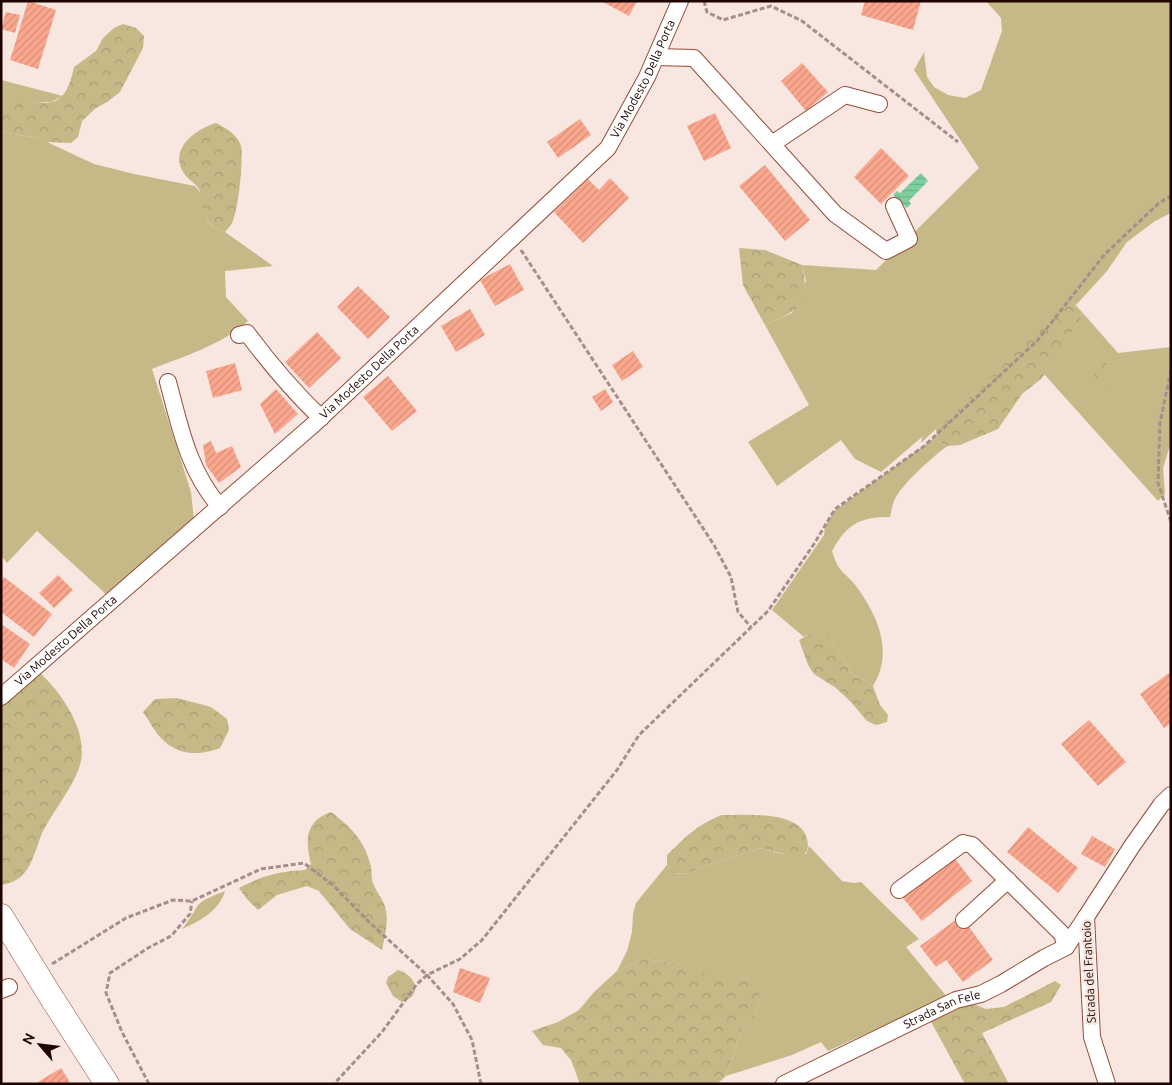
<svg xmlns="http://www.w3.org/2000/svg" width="1172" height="1085" font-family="Ubuntu,sans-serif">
  <defs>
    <pattern id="forest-crowns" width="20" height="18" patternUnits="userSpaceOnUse" patternTransform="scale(1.25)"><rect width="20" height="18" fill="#c4b987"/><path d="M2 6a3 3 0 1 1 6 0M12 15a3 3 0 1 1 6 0" fill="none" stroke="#a89d73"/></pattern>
    <pattern id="water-rules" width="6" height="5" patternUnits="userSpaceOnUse" patternTransform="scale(1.25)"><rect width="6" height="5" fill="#7dcfa0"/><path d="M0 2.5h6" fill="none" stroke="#6cb088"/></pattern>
    <pattern id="building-hatch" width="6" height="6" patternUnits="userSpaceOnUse" patternTransform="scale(1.25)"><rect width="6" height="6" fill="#faa78e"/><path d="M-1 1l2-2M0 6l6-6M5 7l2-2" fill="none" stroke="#d68e79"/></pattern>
  </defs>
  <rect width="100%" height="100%" fill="#f8e6e0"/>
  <g fill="#c4b987">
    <path d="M986,1H1171V213L1155,221L1127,242L1107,271L1076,305L1067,297C1023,350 971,396 921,443L922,437L881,472L855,459L841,440L777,486L748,442L809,405L765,325L792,313L806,281L802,265L876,270L979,168L914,70L924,52L927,77L934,87L948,95L965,98L981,90L1002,31L1001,18Z"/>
    <path d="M1,80L63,96L51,102L14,104L1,108Z"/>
    <path d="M1,132L33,137L47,142L94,164L134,174L195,186C210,200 196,225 225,232L273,266L225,271L226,297L248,321C222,345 184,356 152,369L191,492L194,520L107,595L37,531L7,563L1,555Z"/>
    <path d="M1082,312L1118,353L1171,347V442L1163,468L1165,494L1158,501L1044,374C1050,366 1052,357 1057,349C1065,336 1080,328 1082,312Z"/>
    <path d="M937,436V441L947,446C932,458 901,484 894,501C892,506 891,512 890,517C859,517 847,524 832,551C834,557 836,564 840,569C845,575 851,579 856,586C878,616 894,652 873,686L865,680L854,676L829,637L810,634L804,637L772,610L824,535L825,527L834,511Z"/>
    <path d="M809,846L842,881L854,883L861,882L919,939L906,947L947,997L828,1051L821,1042L792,1055L726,1076L742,1028L755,1017L760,998L753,978L720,980L675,963L644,959L617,971L627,951L632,932L633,914L636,903L667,865L673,874L689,873L713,863L761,848L782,854H806Z"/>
    <path d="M225,891C219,911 200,921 182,929C188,921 192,916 196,908C201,899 216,895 225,891Z"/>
  </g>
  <g fill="url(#forest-crowns)">
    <path d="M123,24L136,28L144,36L143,48L120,92L107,102L96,108L82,121L78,137L71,143L47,142L33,137L1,132V108C35,90 62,126 74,67L96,51L103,38L114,28Z"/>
    <path d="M216,123C226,128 238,135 241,146C244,157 238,213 232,223C231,226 227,229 225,232C208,228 205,216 201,200C201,197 200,192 199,189C195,183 187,179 183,172C169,148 196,129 216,123Z"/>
    <path d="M739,248L765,250L802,265C811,305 799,310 765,325L743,285Z"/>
    <path d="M1067,296L1082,312L1081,319L1066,340L1058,348L1049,368L1041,379L1022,394L998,429L960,445L947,446L937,441L936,429C981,386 1028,344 1067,296Z"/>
    <path d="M1104,362L1114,371C1115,380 1112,382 1105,386L1099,385L1094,378L1097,364Z"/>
    <path d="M820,631L829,637L854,676L865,680L873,686L880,705L888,715L887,722L876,725L867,721L851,702L836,688L814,674L808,665L799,640L810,634Z"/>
    <path d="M40,673C63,694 91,735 79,768C71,790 54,810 43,831C36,846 32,872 16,880C11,883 6,884 1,885V703Z"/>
    <path d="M177,698L211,707L227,719L229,730L220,748C199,756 178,756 161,738C154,731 149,720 143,712L155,699Z"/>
    <path d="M331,812C352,828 365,841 371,867C372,872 371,878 373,883C375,890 381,896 384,904C390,919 385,934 382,950L350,929L319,891L307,886L277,895L258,910L246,898L239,888C261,876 280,871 305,870L311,864C305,841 305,821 331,812Z"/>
    <path d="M722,815C744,815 801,810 807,839C809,848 808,853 799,858L761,848L713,863L689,873L673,874L667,865V855C685,837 698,824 722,815Z"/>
    <path d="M644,959L675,963L720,979L753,978L759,982L758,990L760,998L755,1017L742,1028L726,1076L717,1084H580L571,1060L561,1048L543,1045L532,1031L558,1022L579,1010L594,992L617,971Z"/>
    <path d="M398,970C417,976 423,995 402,1002L393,996L386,983L388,977Z"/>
    <path d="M1055,981L1061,985L1051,1002L982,1033L1009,1084H965L929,1018L964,1000L986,1009L1004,1007Z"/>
  </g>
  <path fill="url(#water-rules)" d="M921,173L928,181L909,201L911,204L907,208L893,195L897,191L900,193Z"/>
  <g fill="url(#building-hatch)">
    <path d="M28,1L56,10L38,69L10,60Z"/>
    <path d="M601,1H637L629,16Z"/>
    <path d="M865,1H921L913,30L861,15Z"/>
    <path d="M6,12L20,15L15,33L1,29Z"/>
    <path d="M802,63L828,92L806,111L781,81Z"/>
    <path d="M715,113L731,148L704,161L687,126Z"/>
    <path d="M580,119L591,135L558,158L547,142Z"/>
    <path d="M881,148L909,176L881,204L854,177Z"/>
    <path d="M765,165L810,220L785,241L739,186Z"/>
    <path d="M610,178L629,198L583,243L554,212L588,179L599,190Z"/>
    <path d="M510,264L524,290L495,306L480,280Z"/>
    <path d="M358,286L390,317L368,339L337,307Z"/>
    <path d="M470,309L485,335L456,352L441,326Z"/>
    <path d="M317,332L341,358L309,388L285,362Z"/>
    <path d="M633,351L643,367L622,381L612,365Z"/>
    <path d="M235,363L242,390L213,398L206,371Z"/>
    <path d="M388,376L417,411L392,431L363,397Z"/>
    <path d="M276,389L298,414L275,434L260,404Z"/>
    <path d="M605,389L613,402L601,411L592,397Z"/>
    <path d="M211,441L216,453L232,446L241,467L219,483L206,465L203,445Z"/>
    <path d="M58,575L73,590L54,608L39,593Z"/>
    <path d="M4,577L52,614L34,637L1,612V581Z"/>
    <path d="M1,624L30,644L14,668L1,659Z"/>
    <path d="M1169,673L1171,675V723L1164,728L1140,694Z"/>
    <path d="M1089,720L1126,762L1098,786L1061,744Z"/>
    <path d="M1028,827L1078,868L1058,893L1007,852Z"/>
    <path d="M1092,836L1115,849L1105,867L1081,854Z"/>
    <path d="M953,856L972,881L922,921L902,897Z"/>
    <path d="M961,916L993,960L963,982L946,960L936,967L920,946Z"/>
    <path d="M460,968L490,978L480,1003L453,992Z"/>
    <path d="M61,1068L71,1084H39L38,1082Z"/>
  </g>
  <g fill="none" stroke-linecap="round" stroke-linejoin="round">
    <defs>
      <g id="minor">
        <path d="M656,57L694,58L835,214L886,251L909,239L894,206"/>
        <path d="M772,144L845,95L879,104"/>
        <path d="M239,335L247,333C270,364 294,392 321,418"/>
        <path d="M168,382C180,427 188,470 220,507"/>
        <path id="s1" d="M1,697L314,424L608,148L647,77L680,1"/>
        <path d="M899,890L963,843L972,845L1062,934L1066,947"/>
        <path d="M964,920L1008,880"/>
        <path d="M1,990L9,987"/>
        <path id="s2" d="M784,1084L956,1000L981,994L1001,984L1044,958L1066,947L1086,917"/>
        <path d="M1107,1084L1092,1037L1086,917L1132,846L1161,805L1171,795"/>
      </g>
      <g id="highway">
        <path d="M1,916L19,945"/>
        <path d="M53,1000L107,1084"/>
      </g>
    </defs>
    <use href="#minor" stroke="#964b34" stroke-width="18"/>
    <use href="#highway" stroke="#964b34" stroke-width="25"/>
    <g stroke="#a58f8a" stroke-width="3" stroke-dasharray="5 2.5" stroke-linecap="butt">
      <path d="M704,1L707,12L723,20L771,6L802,21L958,142"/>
      <path d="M521,250L714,545L731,577L738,612L751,627"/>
      <path d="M1171,370L1160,423L1158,483L1171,522"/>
      <path d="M52,964L126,918L173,900L192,901L261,869L304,863L334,886L370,923L427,975L417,984L382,1032L334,1084"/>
      <path d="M149,1084L122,1032L106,993L110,973L148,948L171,936L190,914L192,901"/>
      <path d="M481,1084L472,1040L453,1004L427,975L460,959L482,940L617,770L639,735L768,611L814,544L835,509L923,447L1037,341L1105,254L1159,203L1171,196"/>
    </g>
    <use href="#minor" stroke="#fff" stroke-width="16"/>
    <use href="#highway" stroke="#fff" stroke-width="24"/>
    <defs>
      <path id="highway-bridge" d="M19,945L53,1000"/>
    </defs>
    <use href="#highway-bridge" stroke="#964b34" stroke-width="25" stroke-linecap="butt"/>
    <use href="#highway-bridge" stroke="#fff" stroke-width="24"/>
  </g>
  <g text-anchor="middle" stroke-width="5" stroke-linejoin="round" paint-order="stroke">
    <g font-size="12" fill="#1f0300" stroke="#f8e6e0">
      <text dy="4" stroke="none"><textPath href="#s1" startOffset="896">Via Modesto Della Porta</textPath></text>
      <text dy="4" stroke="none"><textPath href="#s1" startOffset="491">Via Modesto Della Porta</textPath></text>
      <text dy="4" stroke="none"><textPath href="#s1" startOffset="86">Via Modesto Della Porta</textPath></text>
      <text transform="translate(1089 972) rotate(-93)" y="4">Strada del Frantoio</text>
      <text dy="4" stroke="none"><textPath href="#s2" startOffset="175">Strada San Fele</textPath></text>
    </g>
  </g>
  <rect width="1172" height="1085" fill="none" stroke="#1f0300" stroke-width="5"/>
  <g transform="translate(40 1045) rotate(298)" stroke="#f8e6e0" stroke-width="4" paint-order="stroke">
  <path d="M0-4L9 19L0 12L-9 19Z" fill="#1f0300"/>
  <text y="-8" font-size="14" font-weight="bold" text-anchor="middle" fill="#1f0300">N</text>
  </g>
</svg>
